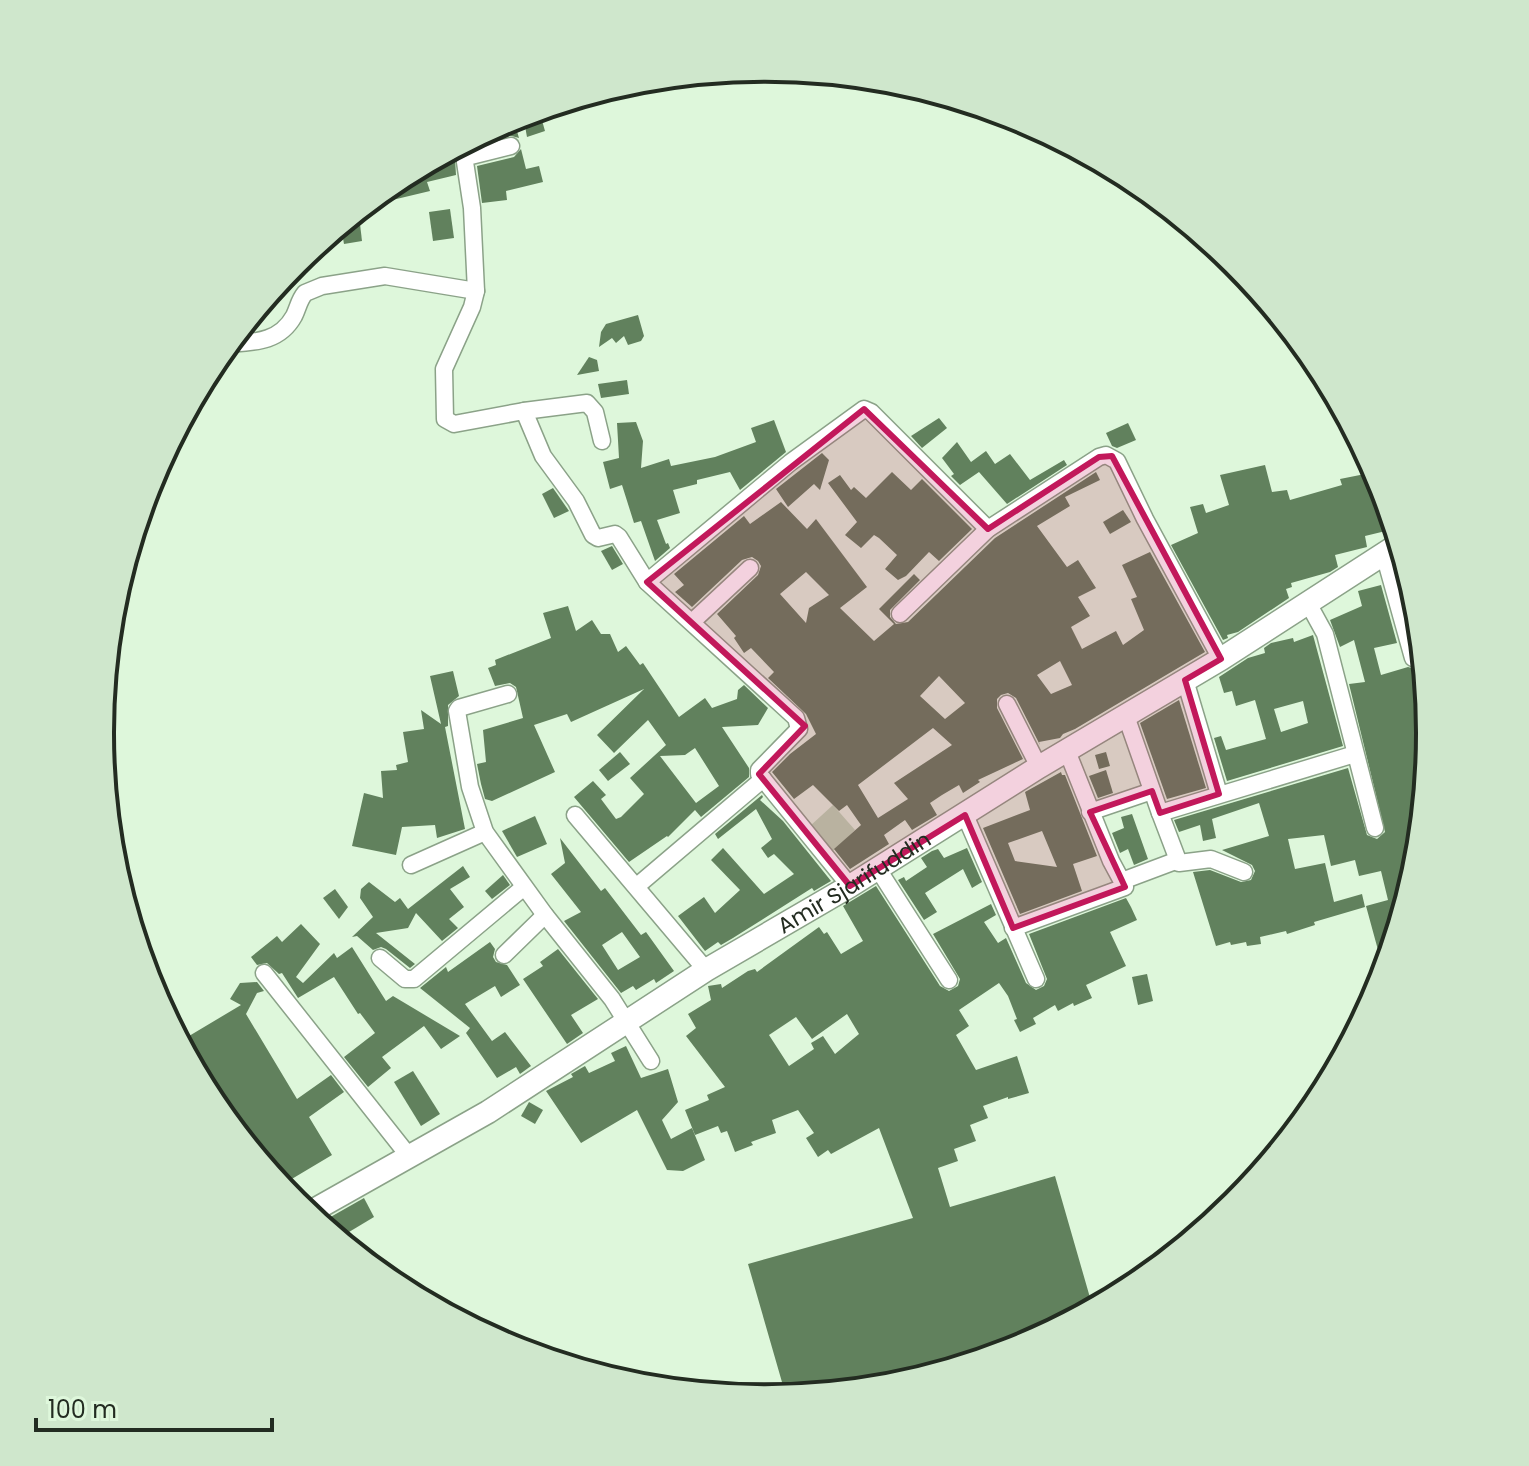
<svg xmlns="http://www.w3.org/2000/svg" width="1529" height="1466" font-family="Poppins,sans-serif">
  <rect width="100%" height="100%" fill="#def7db"/>
  <path fill="#b7d9b2" d="M833,805L855,830L833,851L810,826Z"/>
  <g fill="#61815d" fill-rule="evenodd">
    <path d="M539,110L545,131L527,137L523,115Z"/>
    <path d="M516,128L519,138L508,135L460,148L455,159L456,175L427,182L430,191L363,207L395,180L472,139Z"/>
    <path d="M521,149L526,169L539,166L543,182L506,191L507,200L482,203L477,166L514,157Z"/>
    <path d="M450,209L454,238L433,241L429,212Z"/>
    <path d="M360,224L362,241L344,244L341,227Z"/>
    <path d="M253,313L255,330L237,332L242,327Z"/>
    <path d="M638,315L644,336L641,341L628,345L624,336L616,343L612,338L599,347L601,332L606,324Z"/>
    <path d="M589,357L597,360L599,371L577,375Z"/>
    <path d="M627,380L629,394L601,398L598,384Z"/>
    <path d="M939,418L947,428L922,448L911,436Z"/>
    <path d="M774,420L786,452L740,490L730,472L697,480V484L673,490L680,513L657,520L666,544L668,543L670,548L655,561L641,521L634,523L622,485L610,489L603,462L619,458L617,423L636,422L643,441L641,468L669,459L671,466L715,457L756,442L751,428Z"/>
    <path d="M1128,423L1136,440L1117,448L1112,446L1106,433Z"/>
    <path d="M957,442L971,462L986,451L995,464L1010,454L1030,480L1064,460L1067,465L1007,504L979,472L960,485L951,476L954,474L942,458Z"/>
    <path d="M822,453L829,460L820,490L814,484L788,507L776,489Z"/>
    <path d="M1265,465L1272,492L1287,490L1290,500L1342,485L1340,479L1375,472L1394,529L1365,536L1367,547L1335,555L1338,567L1330,572L1291,583L1292,587L1286,589L1289,598L1238,632L1227,635L1228,638L1223,640L1171,545L1198,533L1190,507L1203,504L1206,513L1229,505L1220,475Z"/>
    <path d="M892,472L911,490L922,479L972,529L939,561L929,552L906,576L898,580L885,569L897,555L879,538L874,535L861,548L845,535L857,522L828,483L840,475L851,490L854,487L866,498Z"/>
    <path d="M1096,472L1100,480L1065,497L1070,506L1037,526L1067,567L1078,560L1096,588L1078,597L1090,616L1071,627L1082,649L1116,631L1123,645L1144,630L1131,599L1137,597L1122,565L1150,552L1205,652L1075,729L1063,734L1060,738L1039,742L1040,745L1016,698L1008,693L1001,695L997,699V708L1023,759L978,780L980,782L963,793L959,785L942,795L930,803L937,815L912,830L905,820L884,835L889,844L850,869L834,849L861,825L847,805L839,811L813,785L794,799L772,772L790,754L816,734L806,714L768,678L774,672L751,648L744,653L734,638L736,636L717,614L758,575L761,566L758,561L752,557L742,560L692,607L675,592L684,585L674,574L744,516L750,524L781,502L807,529L816,519L867,587L840,608L874,641L894,624L879,609L914,574L920,580L890,610V617L896,624L908,622L995,538ZM806,572L829,595L809,608L806,623L780,594ZM1060,661L1072,685L1051,694L1037,675ZM939,676L965,703L945,719L920,696ZM933,728L952,745L894,783L908,799L878,818L858,785Z"/>
    <path d="M553,488L569,511L554,518L542,494Z"/>
    <path d="M1123,510L1131,522L1110,534L1103,522Z"/>
    <path d="M612,546L623,564L612,570L601,551Z"/>
    <path d="M1381,585L1397,643L1374,648L1381,675L1408,667L1415,669L1428,717L1430,733L1425,781L1414,783L1422,810L1417,863L1384,972L1366,906L1388,900L1381,871L1359,876L1355,860L1331,866L1324,835L1288,839L1295,869L1325,863L1334,902L1362,894L1365,907L1314,922L1315,925L1287,934L1286,931L1260,937L1261,944L1247,946L1246,942L1231,945L1230,942L1216,946L1193,872L1210,870L1241,882L1251,880L1255,871L1252,865L1222,850L1269,836L1259,803L1212,819L1216,838L1203,841L1200,825L1179,832L1174,820L1348,768L1367,835L1377,839L1385,832L1349,684L1365,682L1354,640L1340,647L1330,620L1362,606L1358,591Z"/>
    <path d="M568,606L576,631L592,620L601,634H610L618,652L626,646L640,665L643,663L679,717L705,698L712,708L737,699L738,690L744,685L768,708L758,725L722,727L749,768V777L701,817L695,810L668,837L667,836L629,862L574,797L593,781L606,795L601,799L616,819L621,817L644,794L630,778L666,745L648,720L614,753L597,735L644,689L571,722L567,714L534,725L555,772L492,801L485,799L481,784L477,764L486,762L483,730L523,718L516,687L510,683L495,686L488,668L496,665L495,660L551,638L543,613ZM695,748L719,786L696,803L660,756L685,755Z"/>
    <path d="M1313,635L1343,746L1227,781L1214,738L1221,736L1226,750L1266,739L1255,700L1236,706L1232,691L1224,693L1219,677L1248,658L1265,653L1264,648L1271,643L1293,638L1294,642ZM1303,701L1308,723L1281,732L1274,709Z"/>
    <path d="M453,671L459,696L448,705V726L445,727L465,829L437,838L435,825L402,827L396,855L352,846L364,793L383,798L381,771L397,770L396,765L408,762L403,732L424,729L421,710L441,724L430,676Z"/>
    <path d="M1179,700L1206,788L1167,799L1140,723Z"/>
    <path d="M620,752L630,764L608,781L599,770Z"/>
    <path d="M1106,752L1110,766L1099,769L1095,755Z"/>
    <path d="M1106,770L1113,793L1098,798L1089,776Z"/>
    <path d="M1061,772L1062,775H1065L1097,856L1073,864L1082,891L1020,914L983,828L1030,810L1025,792ZM1042,831L1057,867L1015,861L1008,843Z"/>
    <path d="M762,795L763,797L760,800L783,821L831,881L814,891L812,888L733,938L721,945L718,942L705,951L678,916L704,897L715,913L740,890L711,860L723,848L764,894L794,874L774,854L768,858L761,848L772,839L756,809L718,839L715,834Z"/>
    <path d="M1132,814L1148,859L1134,865L1128,849L1120,853L1112,833L1124,828L1121,817Z"/>
    <path d="M535,816L547,844L517,857L502,831Z"/>
    <path d="M560,838L601,891L605,888L641,935L646,932L674,971L656,983L654,979L636,990L633,986L621,993L564,921L581,912L551,874L565,863ZM622,932L640,957L618,970L602,945Z"/>
    <path d="M967,848L982,882L972,888L963,869L925,893L937,912L924,920L898,880L904,877L906,881L927,867L921,858L932,851L938,849L944,858Z"/>
    <path d="M463,866L470,877L450,889L464,907L449,919L458,928L442,941L416,913L408,928L376,933L415,964L410,968L386,949L381,947L373,950L357,936L352,937L373,917L360,898L361,889L369,882L395,902L400,898L408,909Z"/>
    <path d="M503,875L510,885L492,899L485,891Z"/>
    <path d="M876,886L940,986L949,991L958,986L960,979L933,934L991,904L996,915L984,922L998,943L1006,938L1026,983L1036,990L1044,986L1047,979L1029,934L1126,898L1131,907L1137,920L1110,932L1126,966L1086,985L1092,998L1074,1006L1073,1003L1058,1011L1055,1005L1033,1018L1036,1024L1020,1032L1014,1020L1017,1019L1008,996L999,983L959,1010L969,1026L956,1035L976,1070L1017,1056L1029,1093L1008,1099V1097L983,1106L988,1118L970,1125L976,1141L954,1149L958,1161L938,1168L950,1207L1055,1176L1093,1308L1019,1348L894,1385L786,1396L748,1264L913,1218L879,1128L831,1154L828,1150L818,1157L806,1138L814,1133L798,1110L772,1120L776,1133L751,1142L753,1145L735,1152L727,1131L721,1133L718,1126L695,1135L685,1110L709,1100L707,1095L725,1087L686,1036L696,1028L688,1014L711,1000L708,986L721,984L722,988L748,971L755,969L757,972L819,927L824,934L827,932L841,954L863,941L843,906ZM847,1014L859,1034L835,1054L823,1036L811,1043L814,1049L789,1066L769,1035L796,1017L812,1039Z"/>
    <path d="M335,889L348,907L339,919L323,898Z"/>
    <path d="M301,924L320,944L296,977L303,983L334,953L337,958L352,947L386,1001L393,996L460,1036L441,1049L424,1026L382,1057L391,1068L368,1087L344,1057L375,1033L360,1013L358,1014L334,977L298,998L282,973L279,974L267,963L257,965L251,957L277,936L282,942Z"/>
    <path d="M490,942L495,949L493,957L496,962L507,965L520,985L501,997L495,986L465,1004L492,1041L505,1032L531,1066L520,1074L516,1067L497,1078L466,1033L470,1028L420,988L446,967L448,972Z"/>
    <path d="M558,949L598,999L571,1015L583,1033L567,1044L523,979L543,966L540,962Z"/>
    <path d="M1147,974L1153,1001L1138,1005L1132,977Z"/>
    <path d="M257,982L264,991L257,993L246,1014L297,1099L331,1075L344,1092L309,1117L332,1155L280,1186L211,1102L179,1042L241,1005L230,999L240,983Z"/>
    <path d="M626,1046L641,1078L668,1069L678,1102L662,1120L671,1139L692,1128L705,1160L683,1171L667,1170L637,1110L581,1143L546,1091L573,1077L571,1074L585,1066L589,1073L615,1061L611,1053Z"/>
    <path d="M413,1071L440,1114L421,1126L394,1082Z"/>
    <path d="M529,1102L543,1110L535,1124L521,1116Z"/>
    <path d="M364,1198L374,1217L339,1238L327,1219Z"/>
  </g>
  <g fill="none" stroke-linecap="round" stroke-linejoin="round">
    <defs>
      <g id="street">
        <path d="M511,146L467,157L465,162L472,208L476,291L472,307L444,369L445,419L454,424L524,411L543,456L576,501L593,535L598,538L615,534L619,537L647,582L796,718L799,729L759,770V774L850,886"/>
        <path d="M227,344C253,342 279,343 294,316C298,308 299,300 305,293L322,286L385,276L476,291"/>
        <path d="M524,411L587,403L595,412L602,441"/>
        <path d="M1384,554L1413,658"/>
        <path d="M647,582L791,462L864,409L871,412L988,529"/>
        <path d="M1308,603L1325,634L1375,828"/>
        <path d="M900,614L988,529L1099,457L1106,455L1117,461L1145,519L1221,659"/>
        <path d="M692,622L750,568"/>
        <path d="M1185,680L1219,794"/>
        <path d="M508,694L459,708L457,711L470,787L485,832L545,915L612,999L651,1061"/>
        <path d="M1007,704L1039,767"/>
        <path d="M1126,716L1160,813L1355,754"/>
        <path d="M1090,812L1152,791"/>
        <path d="M1160,813L1179,863L1211,859L1244,872"/>
        <path d="M575,815L706,970"/>
        <path d="M965,815L1036,979"/>
        <path d="M411,865L485,832"/>
        <path d="M878,869L949,980"/>
        <path d="M1122,881L1178,860"/>
        <path d="M637,886L763,779"/>
        <path d="M1013,928L1125,887L1111,861L1067,751"/>
        <path d="M504,955L545,915"/>
        <path d="M380,958L405,979H414L524,887"/>
        <path d="M264,973L408,1155"/>
      </g>
      <g id="secondary">
        <path id="s1" d="M307,1214L488,1112L706,970L850,886L1039,767L1221,659L1399,544"/>
      </g>
    </defs>
    <use href="#street" stroke="#8ba288" stroke-width="19"/>
    <use href="#secondary" stroke="#8ba288" stroke-width="25"/>
    <use href="#street" stroke="#fff" stroke-width="16"/>
    <use href="#secondary" stroke="#fff" stroke-width="22"/>
  </g>
  <path fill="#c2185b" fill-opacity="0.2" stroke="#c2185b" stroke-width="6" stroke-linejoin="round" d="M864,409L988,529L1099,457L1112,456L1221,659L1185,680L1219,794L1160,813L1152,791L1090,812L1125,887L1013,928L965,815L850,886L759,774L805,726L647,582Z"/>
  <g text-anchor="middle" stroke-width="6" stroke-linejoin="round" paint-order="stroke">
    <g font-size="22" fill="#232c21" stroke="#def7db">
      <text dy="8" stroke="none"><textPath href="#s1" startOffset="640">Amir Sjarifuddin</textPath></text>
    </g>
  </g>
  <path d="M0 0H1529V1466H0ZM114 733a651 651 0 1 1 1302 0a651 651 0 1 1-1302 0Z" fill="#cfe7cc" fill-rule="evenodd"/>
  <path fill="none" stroke="#232c21" stroke-width="4" d="M114 733a651 651 0 1 1 1302 0a651 651 0 1 1-1302 0Z"/>
  <path d="M36 1418v12h236v-12" fill="none" stroke="#232c21" stroke-width="4"/>
  <text x="48" y="1418" font-size="24" fill="#232c21" stroke="#def7db" stroke-width="6" paint-order="stroke">100 m</text>
</svg>
